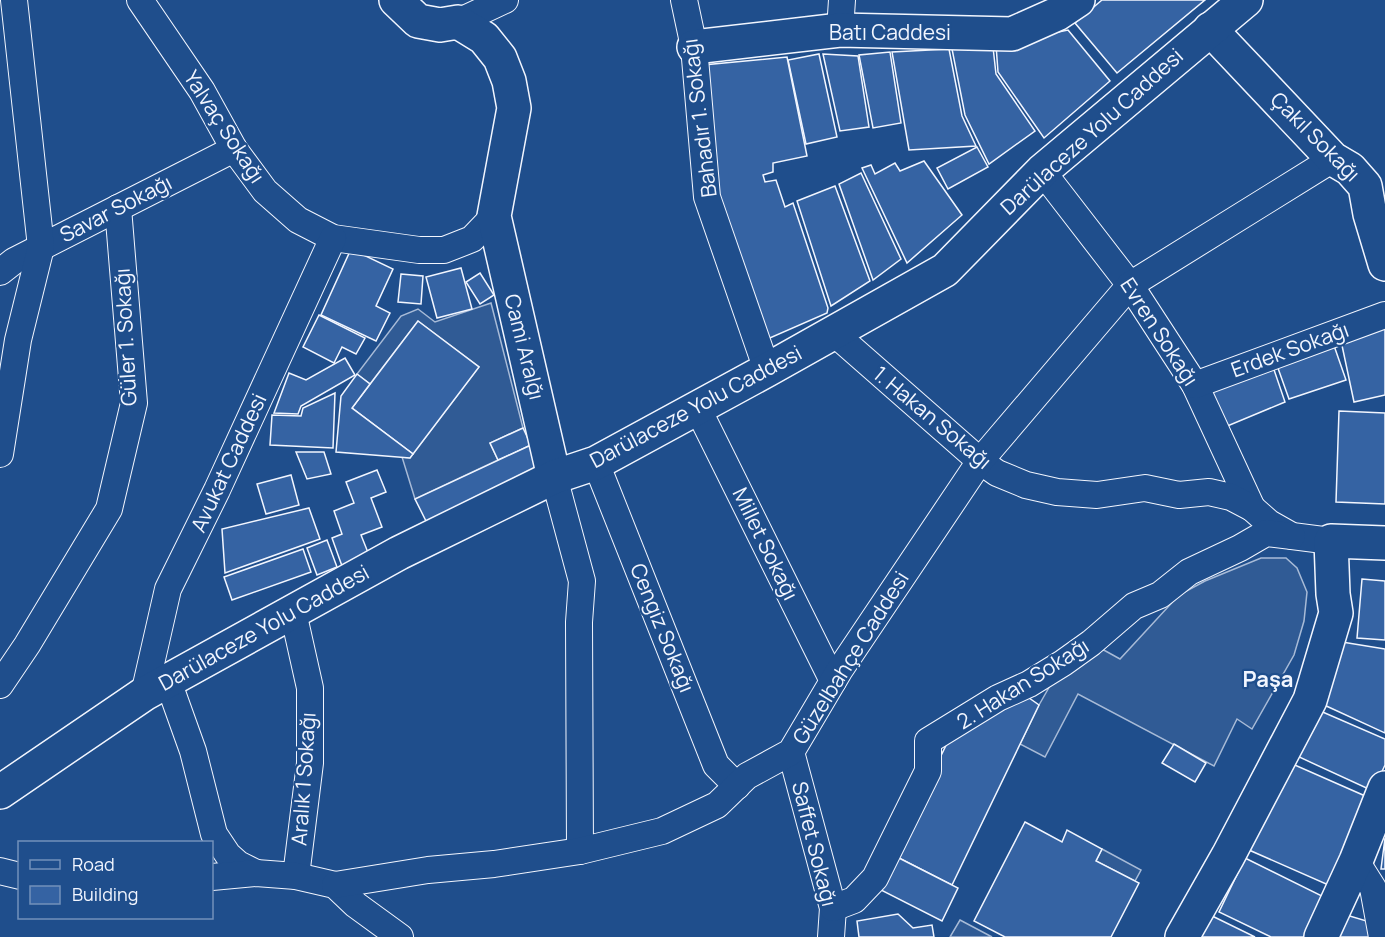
<svg xmlns="http://www.w3.org/2000/svg" width="1385" height="937" font-family="Manrope,sans-serif">
  <rect width="100%" height="100%" fill="#1f4e8c"/>
  <g fill="#305b95" stroke="#a8bbd7" stroke-width="1.5">
    <path d="M491,303L523,428L490,443L498,460L415,499L402,457L410,458L479,367L418,321L370,384L357,374L401,316L418,309L435,322Z"/>
    <path d="M1261,558H1286L1297,568L1307,592L1304,621L1294,655L1252,729L1237,719L1214,766L1078,694L1045,757L1020,744L1039,705L1063,663L1091,643L1120,659L1179,595L1205,581Z"/>
    <path d="M1102,849L1141,870L1135,881L1096,861Z"/>
    <path d="M960,920L992,937H950Z"/>
  </g>
  <g fill="#3563a3" stroke="#f2f6ff" stroke-width="1.5">
    <path d="M1102,0H1205L1117,73L1075,23Z"/>
    <path d="M1068,30L1110,81L1044,138L998,72L996,45Z"/>
    <path d="M993,47L996,74L1035,131L989,164L965,115L952,49Z"/>
    <path d="M949,49L962,116L976,146L909,150L892,52Z"/>
    <path d="M890,52L901,123L873,128L859,55Z"/>
    <path d="M819,54L837,137L806,144L788,60Z"/>
    <path d="M823,54L858,56L869,127L840,131Z"/>
    <path d="M787,57L807,156L773,163V172L763,175L765,182L776,180L785,207L793,203L828,308L827,313L763,341L718,199L703,65Z"/>
    <path d="M977,147L988,167L948,189L937,168Z"/>
    <path d="M924,161L962,215L907,263L862,168L871,165L875,174L895,163L900,171Z"/>
    <path d="M861,173L901,259L873,280L839,184Z"/>
    <path d="M835,186L870,281L831,306L797,201Z"/>
    <path d="M351,249L393,269L376,306L390,313L376,341L321,315Z"/>
    <path d="M461,268L472,309L437,318L426,277Z"/>
    <path d="M480,273L494,295L480,304L466,282Z"/>
    <path d="M401,274L423,276L421,304L398,302Z"/>
    <path d="M319,315L365,338L356,354L342,347L334,363L303,347Z"/>
    <path d="M418,321L479,367L413,454L352,408Z"/>
    <path d="M1385,326V395L1354,402L1340,336Z"/>
    <path d="M1331,337L1346,380L1289,399L1274,357Z"/>
    <path d="M345,358L355,375L301,406L298,414L274,413L289,373L306,380Z"/>
    <path d="M1270,358L1285,402L1225,427L1208,383Z"/>
    <path d="M357,374L370,384L352,408L413,454L410,458L336,452L341,396Z"/>
    <path d="M335,393L333,448L270,445L272,415L301,416L303,408Z"/>
    <path d="M1339,411L1385,413V504L1336,502Z"/>
    <path d="M523,428L531,445L498,460L490,443Z"/>
    <path d="M531,445L542,469L427,523L415,499Z"/>
    <path d="M296,452H324L331,474L307,479Z"/>
    <path d="M377,470L386,492L371,498L382,527L361,535L369,555L342,566L332,538L342,534L334,511L354,503L346,482Z"/>
    <path d="M291,475L299,505L266,514L257,484Z"/>
    <path d="M309,508L320,539L225,573L222,529Z"/>
    <path d="M327,540L337,567L317,575L307,548Z"/>
    <path d="M303,549L311,572L232,600L224,577Z"/>
    <path d="M1362,579L1385,581V640L1357,638Z"/>
    <path d="M1342,642L1385,649V733L1322,704Z"/>
    <path d="M1022,693L1039,705L952,885L893,855L951,735Z"/>
    <path d="M1318,710L1385,739V765L1373,791L1297,756Z"/>
    <path d="M1174,744L1206,763L1195,782L1162,763Z"/>
    <path d="M1288,762L1372,799L1333,887L1249,850Z"/>
    <path d="M1025,822L1062,842L1067,830L1102,849L1096,861L1139,883L1111,937H1005L974,921Z"/>
    <path d="M1385,838V869H1381Z"/>
    <path d="M893,855L958,888L942,921L877,888Z"/>
    <path d="M1245,858L1326,898L1307,937H1271L1219,912Z"/>
    <path d="M1204,912L1255,937H1192Z"/>
    <path d="M898,914L913,928L932,925L934,937H859L857,921Z"/>
    <path d="M1343,914L1370,922L1375,937H1337Z"/>
  </g>
  <g fill="none" stroke-linecap="round" stroke-linejoin="round">
    <defs>
      <g id="street">
        <path d="M140,0L202,91L234,149L265,191L298,220L333,238L419,250H444L472,239L494,216"/>
        <path d="M684,0L694,47L707,197L767,370"/>
        <path d="M458,22L505,0"/>
        <path d="M840,30L842,0"/>
        <path d="M1042,171L1130,285L1195,385L1252,508"/>
        <path d="M0,272L14,261L234,149"/>
        <path d="M834,333L980,461L997,473L1026,485L1057,492L1097,495L1145,488L1179,495L1209,492L1231,497L1252,508L1269,523L1292,536L1331,541"/>
        <path d="M1195,385L1385,315"/>
        <path d="M697,407L833,681"/>
        <path d="M0,454L18,340L41,247L14,0"/>
        <path d="M596,463L716,765L737,786"/>
        <path d="M554,477L582,581L579,622L580,851"/>
        <path d="M293,612L310,688V763L296,876"/>
        <path d="M168,681L193,751L214,834L228,855L238,864L256,873"/>
        <path d="M0,685L27,645L109,509L134,403L118,208"/>
        <path d="M144,694L168,589L217,490L333,238"/>
        <path d="M791,752L833,908L831,937"/>
        <path d="M1356,861L1373,888L1382,937"/>
        <path d="M0,871L20,876"/>
        <path d="M212,877L256,873L296,876L335,885L356,905L400,937"/>
        <path d="M335,885L428,870L494,864L580,851L662,831L717,805L747,776L791,752L839,671L980,461L1130,285L1333,159"/>
        <path d="M833,908L854,900L875,878L928,771V741L998,698L1029,684L1063,663L1091,643L1134,606L1160,595L1189,572L1240,548L1266,533L1292,536"/>
      </g>
      <g id="secondary">
        <path d="M396,0L418,21L440,25L458,22L484,38L500,58L509,81L514,108L494,216L554,477"/>
        <path d="M1210,29L1333,159L1350,169L1365,186L1370,214L1385,264"/>
        <path d="M694,47L840,30L1012,34L1057,14L1078,0"/>
        <path d="M0,792L144,694L399,553L554,477L596,463L767,370L945,270L1042,171L1246,0"/>
        <path d="M1182,937L1228,856L1310,700L1336,613L1333,594L1331,541L1385,543"/>
        <path d="M1321,937L1356,861L1385,788"/>
      </g>
    </defs>
    <use href="#street" stroke="#f2f6ff" stroke-width="28"/>
    <use href="#secondary" stroke="#f2f6ff" stroke-width="36"/>
    <use href="#street" stroke="#1f4e8c" stroke-width="26"/>
    <use href="#secondary" stroke="#1f4e8c" stroke-width="33"/>
  </g>
  <g text-anchor="middle" stroke-width="4.5" stroke-linejoin="round" paint-order="stroke">
    <g font-size="21" fill="#f2f6ff" stroke="#1f4e8c">
      <text x="890" y="40">Batı Caddesi</text>
      <text transform="translate(700 118) rotate(-97)" y="7">Bahadır 1. Sokağı</text>
      <text transform="translate(224 127) rotate(57)" y="7">Yalvaç Sokağı</text>
      <text transform="translate(1092 132) rotate(-42)" y="7">Darülaceze Yolu Caddesi</text>
      <text transform="translate(1315 137) rotate(45)" y="7">Çakıl Sokağı</text>
      <text transform="translate(116 209) rotate(-27)" y="7">Savar Sokağı</text>
      <text transform="translate(1159 332) rotate(57)" y="7">Evren Sokağı</text>
      <text transform="translate(126 337) rotate(-93)" y="7">Güler 1. Sokağı</text>
      <text transform="translate(524 347) rotate(76)" y="7">Cami Aralğı</text>
      <text transform="translate(1290 350) rotate(-20)" y="7">Erdek Sokağı</text>
      <text transform="translate(696 407) rotate(-28)" y="7">Darülaceze Yolu Caddesi</text>
      <text transform="translate(932 418) rotate(40)" y="7">1. Hakan Sokağı</text>
      <text transform="translate(229 463) rotate(-65)" y="7">Avukat Caddesi</text>
      <text transform="translate(765 544) rotate(64)" y="7">Millet Sokağı</text>
      <text transform="translate(264 628) rotate(-29)" y="7">Darülaceze Yolu Caddesi</text>
      <text transform="translate(662 628) rotate(68)" y="7">Cengiz Sokağı</text>
      <text transform="translate(851 658) rotate(-58)" y="7">Güzelbahçe Caddesi</text>
      <text transform="translate(1023 684) rotate(-32)" y="7">2. Hakan Sokağı</text>
      <text transform="translate(304 779) rotate(-86)" y="7">Aralık 1 Sokağı</text>
      <text transform="translate(814 844) rotate(76)" y="7">Saffet Sokağı</text>
    </g>
    <g font-size="22" font-weight="bold" fill="#f2f6ff" stroke="#1f4e8c">
      <text x="1268" y="687">Paşa</text>
    </g>
  </g>
  <rect x="18" y="841" width="195" height="78" fill="#1f4e8c" stroke="#7391ba" stroke-width="1.5"/>
  <rect x="30" y="860" width="30" height="9" fill="#1f4e8c" stroke="#7391ba" stroke-width="1.5"/>
  <text x="72" y="871" font-size="18" fill="#f2f6ff">Road</text>
  <rect x="30" y="886" width="30" height="18" fill="#3563a3" stroke="#7391ba" stroke-width="1.5"/>
  <text x="72" y="901" font-size="18" fill="#f2f6ff">Building</text>
</svg>
